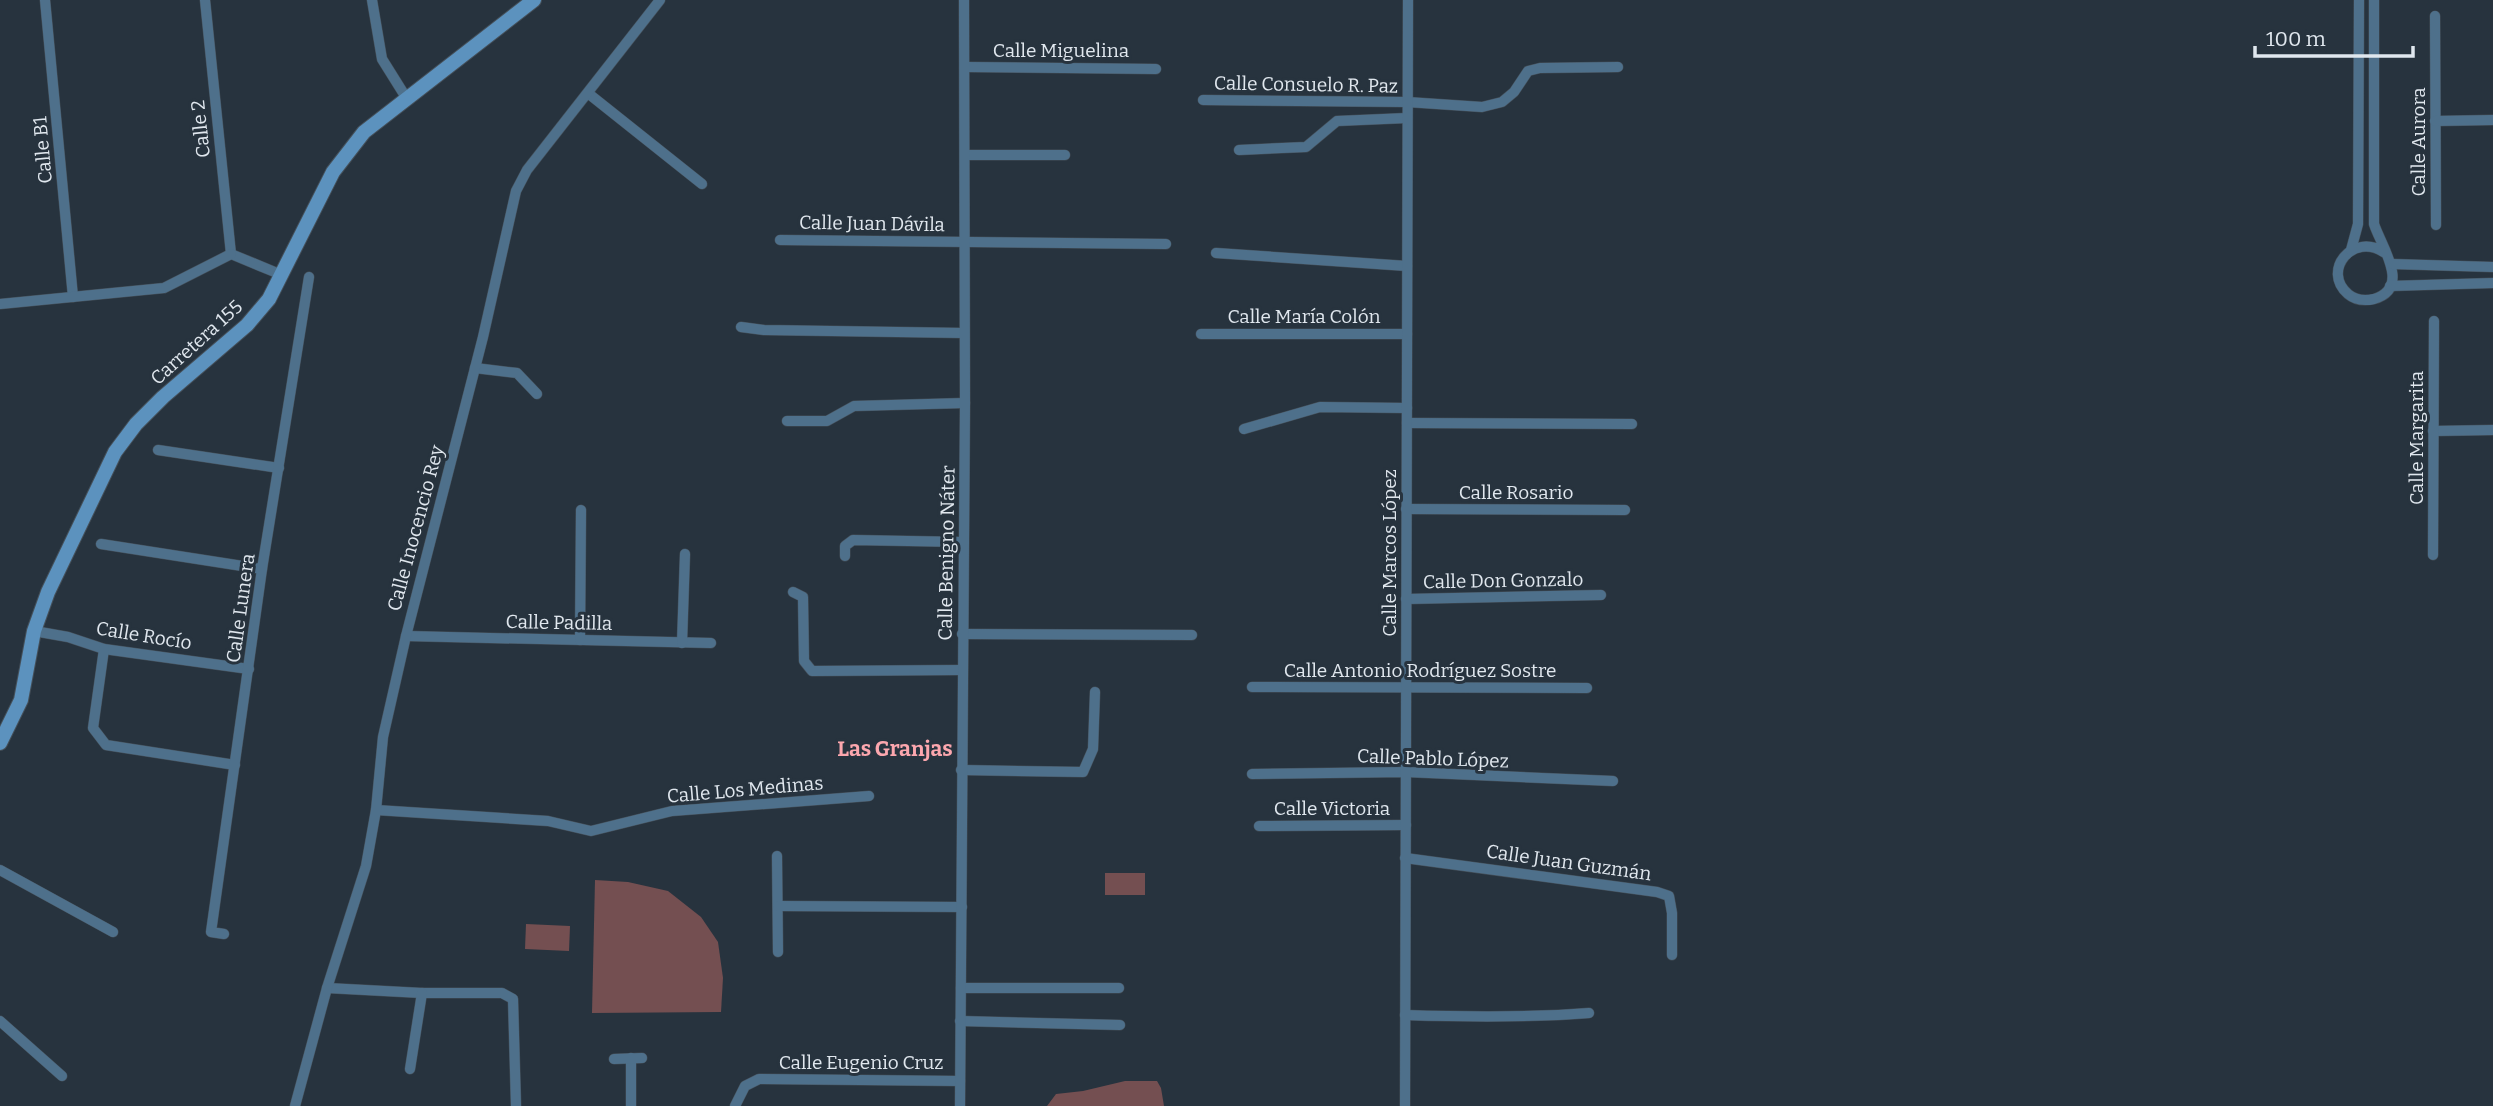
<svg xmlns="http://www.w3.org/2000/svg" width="2493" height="1106" font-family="Bitter,serif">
  <rect width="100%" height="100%" fill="#27333e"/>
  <g fill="#744f51">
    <rect x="1105" y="873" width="40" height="22"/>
    <path d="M595,880L628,882L668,891L701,917L718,942L723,978L721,1012L592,1013Z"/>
    <path d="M526,924L570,926L569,951L525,949Z"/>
    <path d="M1125,1081H1157L1161,1088L1164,1106H1047L1056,1094L1083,1091Z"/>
  </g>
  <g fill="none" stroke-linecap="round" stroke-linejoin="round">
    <defs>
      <g id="street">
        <path d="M45,0L73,297"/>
        <path d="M205,0L231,254"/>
        <path d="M372,0L382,59L407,99"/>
        <path d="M2374,0V224C2381,246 2412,288 2374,299C2365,301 2355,300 2348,294C2321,271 2353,231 2385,253"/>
        <path d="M2435,16L2436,225"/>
        <path d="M966,67L1156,69"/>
        <path d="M589,94L702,184"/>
        <path d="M1203,100L1407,102L1482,107L1502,102L1514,92L1528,71L1540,68L1618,67"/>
        <path d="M2435,121L2493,120"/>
        <path d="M1239,150L1306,147L1337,121L1407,118"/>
        <path d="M965,155H1065"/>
        <path d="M780,240L1166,244"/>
        <path d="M2351,250L2358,224L2359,0"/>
        <path d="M1216,253L1407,266"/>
        <path d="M231,254L282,275"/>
        <path d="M2392,264L2493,267"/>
        <path d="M2390,286L2493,283"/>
        <path d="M0,304L164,288L231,254"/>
        <path d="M741,327L764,330L964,333"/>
        <path d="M1201,334H1407"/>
        <path d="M475,368L517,373L537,394"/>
        <path d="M787,421H827L854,406L965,403"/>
        <path d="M1407,423L1632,424"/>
        <path d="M1244,429L1320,407L1407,408"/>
        <path d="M2433,431L2493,430"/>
        <path d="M158,450L279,468"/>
        <path d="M1406,509L1625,510"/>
        <path d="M101,544L262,569"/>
        <path d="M2433,555L2434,321"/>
        <path d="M845,556V546L853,540L963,542"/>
        <path d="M793,592L803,597L804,661L812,671L962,670"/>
        <path d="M1406,599L1601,595"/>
        <path d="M34,631L68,637L104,649L249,669"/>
        <path d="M962,634L1192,635"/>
        <path d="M406,636L711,643"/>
        <path d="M580,640L581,510"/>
        <path d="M682,643L685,554"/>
        <path d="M104,649L93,728L106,745L235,765"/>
        <path d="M1252,687L1587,688"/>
        <path d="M961,770L1083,772L1093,749L1095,692"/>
        <path d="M1252,774L1406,772L1613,781"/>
        <path d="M376,810L548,821L591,831L672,811L869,796"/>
        <path d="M1259,826L1406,825"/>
        <path d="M777,856L778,952"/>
        <path d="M1405,858L1657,892L1669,896L1672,913V955"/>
        <path d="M0,870L113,932"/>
        <path d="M778,906L962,907"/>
        <path d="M224,934L211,932L262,569L309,277"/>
        <path d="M327,988L422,993H502L513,999L516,1106"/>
        <path d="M961,988H1119"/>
        <path d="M1405,1015C1467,1017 1527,1018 1589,1013"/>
        <path d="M0,1021L62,1076"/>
        <path d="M960,1021L1120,1025"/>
        <path d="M631,1058V1106"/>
        <path d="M614,1059L642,1058"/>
        <path d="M410,1069L422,993"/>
        <path d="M295,1106L327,988L366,866L376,810L383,737L406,636L483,337L516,191L527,170L660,0"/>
        <path d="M735,1106L745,1086L759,1079L960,1081"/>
        <path d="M960,1106L965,403L964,0"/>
        <path d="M1405,1106L1408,0"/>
      </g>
      <path id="secondary" d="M0,743L21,700L34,631L48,592L115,452L136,424L163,397L247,325L269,299L333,172L364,132L534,0"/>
    </defs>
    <use href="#street" stroke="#45505a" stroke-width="11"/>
    <use href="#secondary" stroke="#45505a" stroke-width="16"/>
    <use href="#street" stroke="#4e708b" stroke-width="10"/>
    <use href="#secondary" stroke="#5c92be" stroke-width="14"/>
  </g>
  <g text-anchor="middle" stroke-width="6" stroke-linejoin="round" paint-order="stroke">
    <g font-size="19" fill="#e0e7ee" stroke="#27333e">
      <text x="1061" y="57">Calle Miguelina</text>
      <text transform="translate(1306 84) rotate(1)" y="7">Calle Consuelo R. Paz</text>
      <text transform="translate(200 129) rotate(-96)" y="7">Calle 2</text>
      <text transform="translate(2418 142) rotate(-90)" y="7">Calle Aurora</text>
      <text transform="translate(42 150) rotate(-95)" y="7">Calle B1</text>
      <text transform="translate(872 223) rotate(1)" y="7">Calle Juan Dávila</text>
      <text x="1304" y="323">Calle María Colón</text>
      <text transform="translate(196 342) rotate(-42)" y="7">Carretera 155</text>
      <text transform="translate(2416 438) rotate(-90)" y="7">Calle Margarita</text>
      <text x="1516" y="499">Calle Rosario</text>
      <text transform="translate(415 528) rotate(-75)" y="7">Calle Inocencio Rey</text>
      <text transform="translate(946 553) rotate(-89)" y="7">Calle Benigno Náter</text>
      <text transform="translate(1389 553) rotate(-90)" y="7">Calle Marcos López</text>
      <text transform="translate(1503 580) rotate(-1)" y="7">Calle Don Gonzalo</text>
      <text transform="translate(240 608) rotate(-82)" y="7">Calle Lunera</text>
      <text transform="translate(559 622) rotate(1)" y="7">Calle Padilla</text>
      <text transform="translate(144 635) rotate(9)" y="7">Calle Rocío</text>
      <text x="1420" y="677">Calle Antonio Rodríguez Sostre</text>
      <text transform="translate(1433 758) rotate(2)" y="7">Calle Pablo López</text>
      <text transform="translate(745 789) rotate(-5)" y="7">Calle Los Medinas</text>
      <text x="1332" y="815">Calle Victoria</text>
      <text transform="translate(1569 862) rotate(8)" y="7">Calle Juan Guzmán</text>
      <text x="861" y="1069">Calle Eugenio Cruz</text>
    </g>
    <g font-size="21" font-weight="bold" fill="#fca7ae" stroke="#27333e">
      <text x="895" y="756">Las Granjas</text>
    </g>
  </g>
  <path d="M2255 46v10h158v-10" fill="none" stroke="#e0e7ee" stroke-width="3.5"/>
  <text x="2266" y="46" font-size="21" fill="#e0e7ee" stroke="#27333e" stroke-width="5" paint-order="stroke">100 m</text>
</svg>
